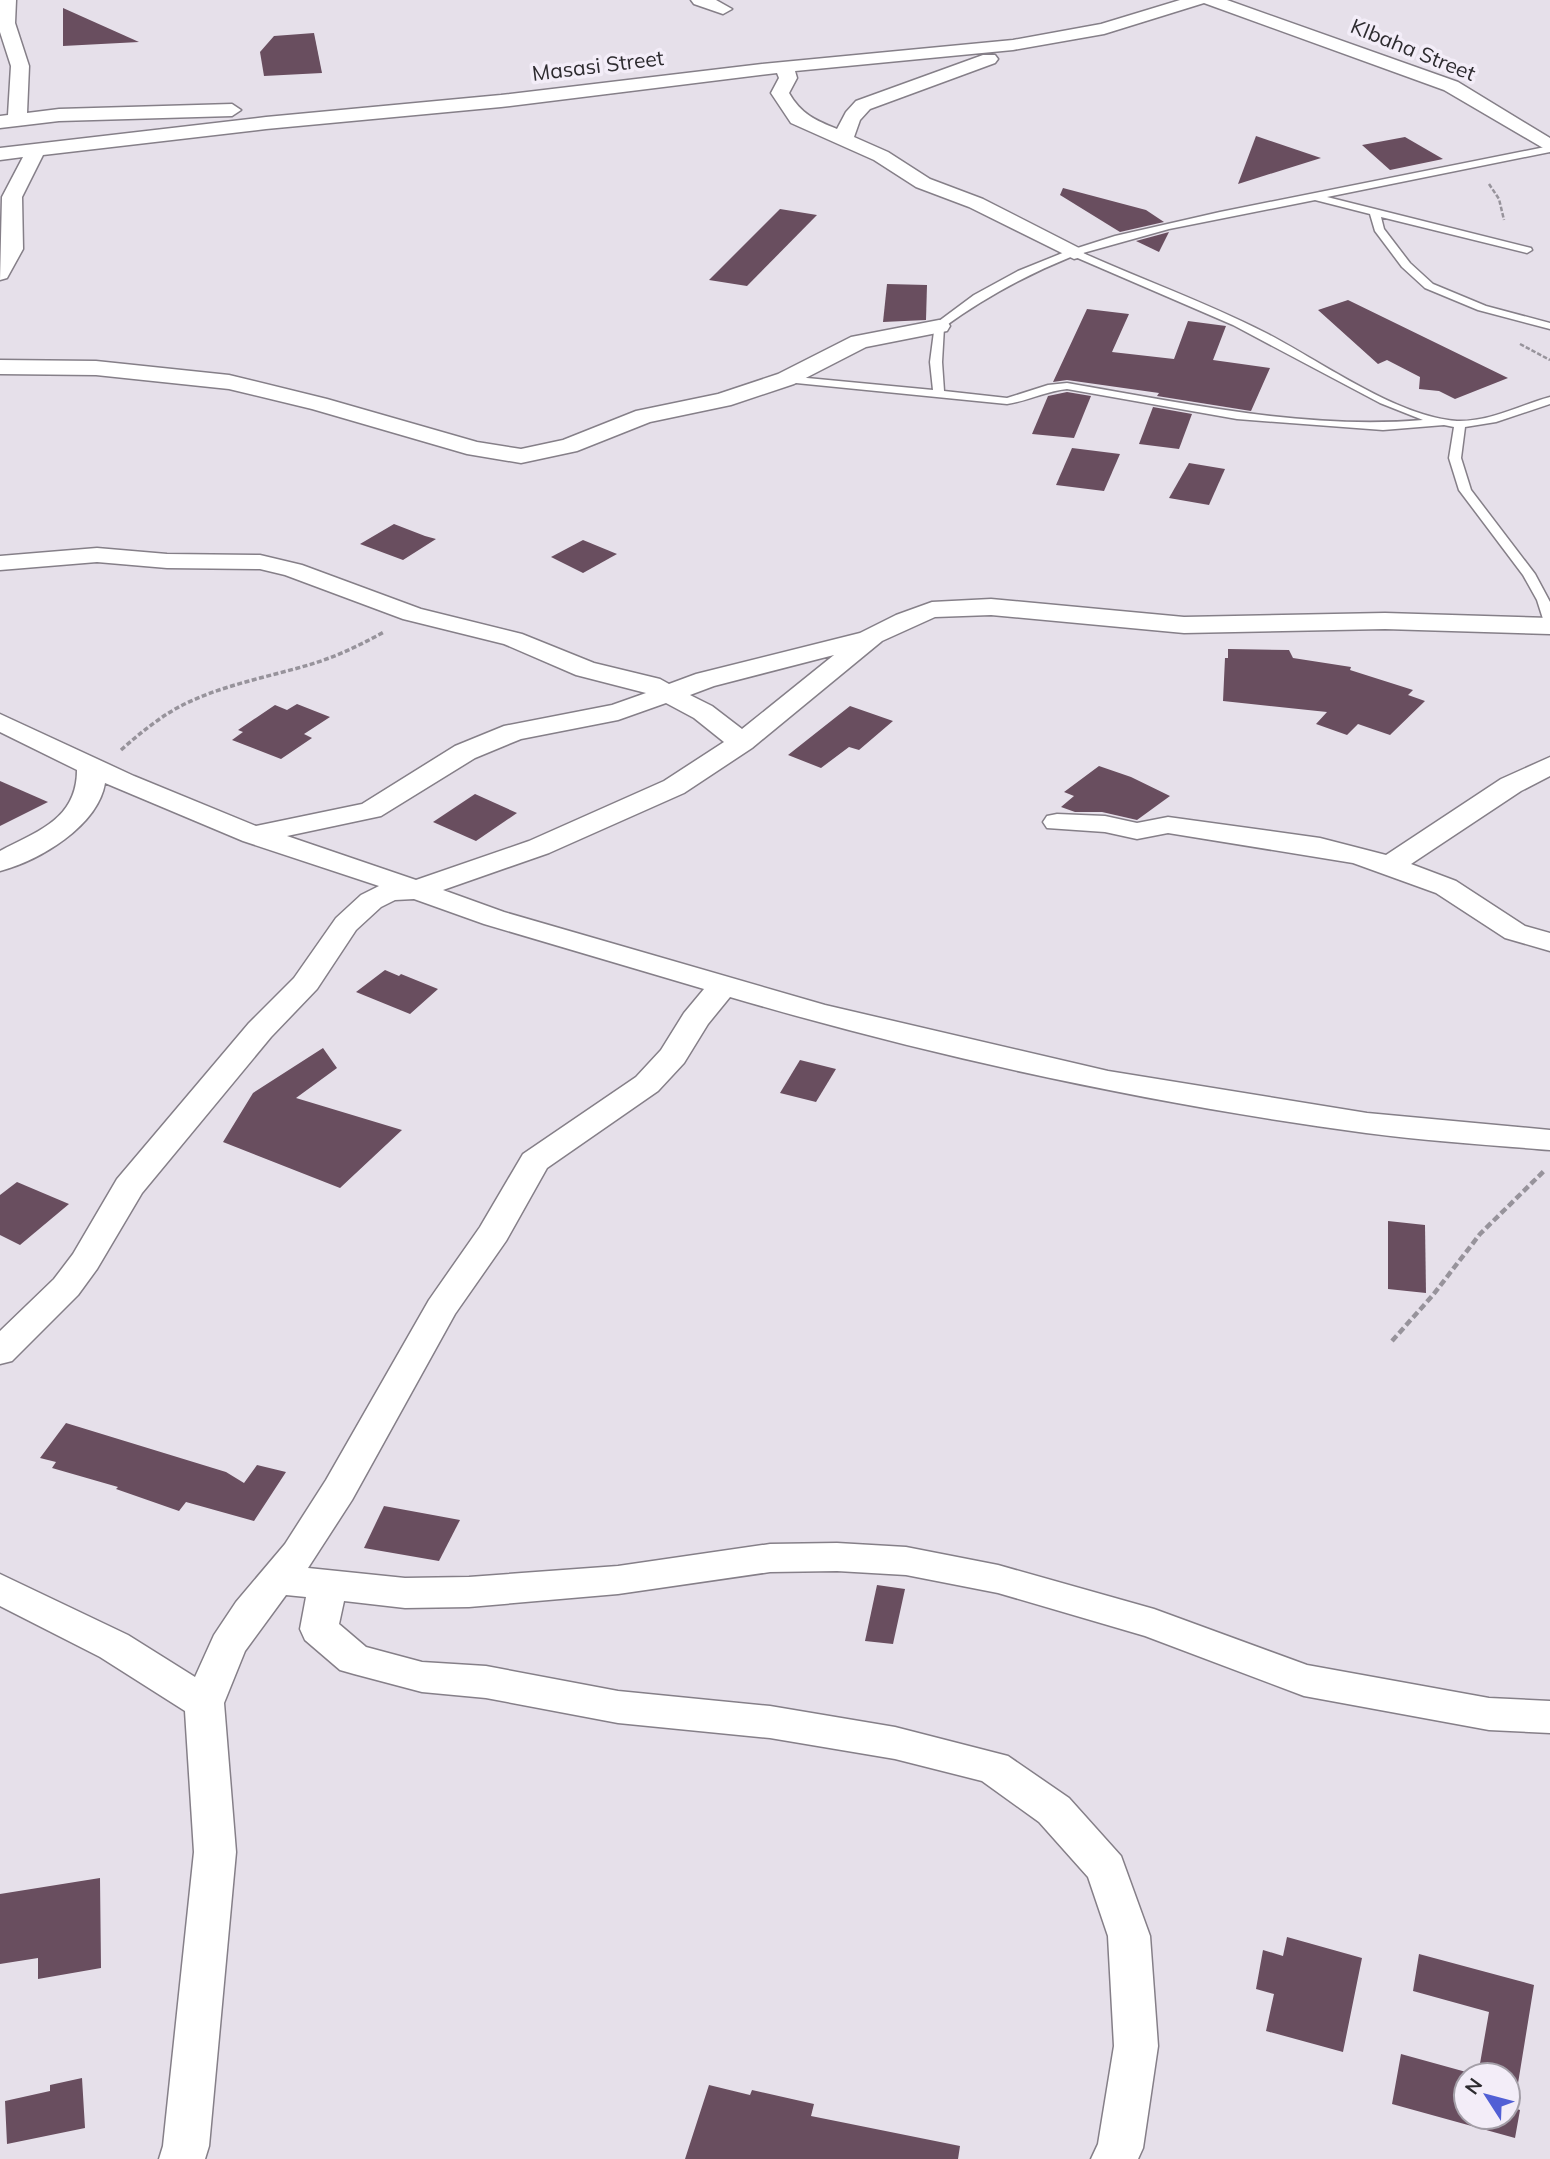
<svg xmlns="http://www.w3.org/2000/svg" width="1550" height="2159" font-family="Mulish,sans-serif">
  <rect width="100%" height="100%" fill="#e6e0ea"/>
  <g fill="#694e5f">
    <path d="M63,8L139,42L63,46Z"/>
    <path d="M314,33L322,73L264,76L260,52L274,36Z"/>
    <path d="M1256,136L1321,158L1238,184Z"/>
    <path d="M1405,137L1443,159L1390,170L1362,145Z"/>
    <path d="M1063,188L1146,210L1164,222L1120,232L1060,195Z"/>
    <path d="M780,209L817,215L747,286L709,280Z"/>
    <path d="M1169,232L1159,252L1136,241Z"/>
    <path d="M887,284L927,285L926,320L883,322Z"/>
    <path d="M1348,300L1508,378L1455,399L1439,391L1419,389L1420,377L1387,360L1378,364L1318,310Z"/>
    <path d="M1087,309L1129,314L1112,352L1174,359L1188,321L1226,326L1213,360L1270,368L1251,411L1157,396L1159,393L1067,380L1053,382Z"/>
    <path d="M1067,392L1091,396L1074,438L1032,434L1048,396Z"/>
    <path d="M1153,407L1192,414L1179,449L1139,444Z"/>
    <path d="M1072,448L1120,454L1104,491L1056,485Z"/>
    <path d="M1189,463L1225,469L1209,505L1169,498Z"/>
    <path d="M394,524L425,536L436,539L403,560L360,544Z"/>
    <path d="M583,540L617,554L583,573L551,557Z"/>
    <path d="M1228,649L1289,650L1293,658L1351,667L1350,670L1413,690L1408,695L1425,701L1390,735L1358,724L1347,735L1316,724L1327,712L1223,701L1225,658H1228Z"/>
    <path d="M297,704L330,717L304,734L312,738L281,759L232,740L243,732L238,730L275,705L287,710Z"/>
    <path d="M850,706L893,721L859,750L849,747L821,768L788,755Z"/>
    <path d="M1099,766L1131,777L1170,796L1137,820L1102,812H1075L1061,807L1074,796L1064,792Z"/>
    <path d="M0,781L48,802L0,826Z"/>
    <path d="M475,794L517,813L476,841L433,822Z"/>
    <path d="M385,970L399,976L401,974L438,989L410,1014L356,992Z"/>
    <path d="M323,1048L337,1068L296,1098L402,1130L340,1188L223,1142L253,1093Z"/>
    <path d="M800,1060L836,1069L816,1102L780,1093Z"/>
    <path d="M17,1182L69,1204L20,1245L0,1235V1195Z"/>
    <path d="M1388,1221L1425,1225L1426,1293L1388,1289Z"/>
    <path d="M66,1423L226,1472L244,1483L257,1465L286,1472L254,1521L186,1502L179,1511L116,1489L118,1487L52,1468L56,1462L40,1458Z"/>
    <path d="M384,1506L460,1520L439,1561L364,1548Z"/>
    <path d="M877,1585L905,1589L893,1644L865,1641Z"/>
    <path d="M100,1878L101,1968L38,1979V1958L0,1964V1894Z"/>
    <path d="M1287,1937L1362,1958L1343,2052L1266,2031L1274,1994L1256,1989L1263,1950L1283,1956Z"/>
    <path d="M1419,1954L1534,1985L1514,2108L1520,2110L1515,2138L1392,2104L1401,2054L1477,2075H1466V2117H1508V2075H1478L1489,2012L1413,1991Z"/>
    <path d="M82,2078L85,2128L7,2144L5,2101L50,2091V2085Z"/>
    <path d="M709,2085L750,2095L752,2090L814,2104L811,2116L960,2146L958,2159H685Z"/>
  </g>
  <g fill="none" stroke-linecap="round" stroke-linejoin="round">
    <defs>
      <path id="lane" d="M1550,146V152L1327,197L1531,248L1532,250L1527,253L1381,217L1384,229L1410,263L1433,284L1486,306L1550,323V329L1478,310L1425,288L1402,267L1375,231L1370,214L1315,200L1169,229L1083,253C1143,280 1205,302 1264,332C1319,360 1396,417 1457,421C1490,422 1520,405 1550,397V404L1496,422L1465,427L1461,458L1471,490L1535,574L1550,602V626L1544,622L1537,600L1523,575L1459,490L1449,458L1454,427L1444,425L1383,430L1237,419L1067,389C1046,391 1028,401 1007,404L786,382L780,379L786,376L933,390L930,362L935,324L974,295L1018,271L1065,252L1115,236L1220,212ZM1073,256L1233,325L1380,403L1423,420C1304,430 1184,403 1067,383L1048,385L1007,398L944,391L942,362L944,327C985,297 1026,275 1073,256Z"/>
      <g id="street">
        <path d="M0,0H16L15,23L29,66L27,113L59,109L232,104L241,110L232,116L59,121L0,128V116L8,115L11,66L0,32Z"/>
        <path d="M691,0H716L732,9L723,14L694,4Z"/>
        <path d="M1180,0H1227L1458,82L1550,138V152L1444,90L1204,3L1104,34L1013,50L795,71L797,78L789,93C801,114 815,120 837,129L846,112L856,101L983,55H995L998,59L995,63L870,109L860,120L854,137L888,152L930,179L983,199L1081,249L1084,253L1081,257L1074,259L969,207L916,187L874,160L791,123L771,93L779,78L777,73L501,107L266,129L43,155L22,197L23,249L7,278L0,280L2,197L23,157L0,160V148L266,117L501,95L762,64L1013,40L1101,24Z"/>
        <path d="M939,320L947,321L950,326L947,331L866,347L794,384L731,405L650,422L577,451L521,463L467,454L312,409L229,389L96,375L0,374V360L96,361L229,375L327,399L477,442L521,449L563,440L636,411L718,394L778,374L851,337Z"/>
        <path d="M97,548L167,554L260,555L302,565L421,609L522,634L594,663L660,679L669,684L696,674L860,633L896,615L932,602L991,599L1184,617L1385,613L1550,618V634L1385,629L1184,633L991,615L935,617L882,641L752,748L684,793L549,853L443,890L504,912L825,1005L1108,1071L1367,1113L1550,1130V1150C1489,1145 1427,1141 1366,1133C1151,1104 938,1058 730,997L708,1024L684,1063L658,1091L547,1168L506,1241L455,1314L352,1500L308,1568L405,1578L469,1577L618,1566L770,1544L837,1543L906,1547L998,1565L1154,1609L1307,1665L1489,1698L1550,1701V1733L1489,1730L1304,1696L1145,1636L998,1593L906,1575L837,1571L770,1572L618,1594L469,1607L405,1608L344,1601L339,1624L366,1647L422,1662L486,1666L618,1691L770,1706L895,1727L1008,1756L1069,1798L1121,1856L1150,1936L1158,2046L1143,2148L1138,2159H1091L1098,2144L1114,2046L1108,1936L1088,1877L1039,1822L982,1781L895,1759L770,1738L618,1723L486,1698L422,1692L354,1674L340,1670L305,1640L300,1629L306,1597L286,1595L245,1651L224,1703L236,1852L209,2146L205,2159H159L163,2146L194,1852L185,1711L100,1657L0,1606V1574L128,1635L195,1677L214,1635L236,1602L285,1544L326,1480L429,1300L480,1227L523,1154L636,1077L661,1050L684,1013L704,989L484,924L414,899L395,900L381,907L356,930L317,989L271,1037L142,1193L97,1269L78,1295L12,1361L0,1364V1331L54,1279L73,1254L117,1179L249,1023L294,978L336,918L361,895L379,886L243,841L105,783C98,826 39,861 0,871V851C38,831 77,819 77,770L0,732V714L134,776L256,826L362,804L455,746L504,726L612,705L646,693L576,675L504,644L403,619L285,575L260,569L167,568L97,562L0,570V556ZM834,655L742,729L712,706L690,695L714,686ZM666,703L694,718L724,742L664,781L529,841L416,880L287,836L381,816L475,758L521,739L618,720Z"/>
        <path d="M1550,757V776L1521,791L1411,864L1456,881L1525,926L1550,933V951L1505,938L1436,893L1353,863L1168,833L1137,839L1105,832L1047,828L1043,822L1047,816L1057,814L1105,816L1137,823L1168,817L1320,838L1386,855L1501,779Z"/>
      </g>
    </defs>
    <use href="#lane" stroke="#857f88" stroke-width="3"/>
    <use href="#street" stroke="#857f88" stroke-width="3"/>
    <g stroke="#97939b" stroke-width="2.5" stroke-dasharray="4.5 2" stroke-linecap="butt">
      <path d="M1489,184L1499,199L1504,220"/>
      <path d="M1520,344L1550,360"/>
    </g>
    <path stroke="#97939b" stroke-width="3.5" stroke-dasharray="5 2.5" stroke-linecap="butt" d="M121,750C139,734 156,720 177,708C219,685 270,677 315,663C340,655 362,644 384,632"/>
    <path stroke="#97939b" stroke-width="4.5" stroke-dasharray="7 3.5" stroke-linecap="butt" d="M1392,1341L1433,1295L1480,1234L1545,1170"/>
    <use href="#lane" fill="#fff" fill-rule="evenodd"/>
    <use href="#street" fill="#fff" fill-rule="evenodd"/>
  </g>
  <g text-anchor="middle" stroke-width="7" stroke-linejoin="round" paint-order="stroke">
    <g font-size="21" fill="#2d2b2f" stroke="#f3edf8">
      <text transform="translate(1413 50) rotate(22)" y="7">KIbaha Street</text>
      <text transform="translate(598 66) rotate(-7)" y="7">Masasi Street</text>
    </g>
  </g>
  <g transform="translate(1487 2096) rotate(306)"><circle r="33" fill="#f3edf8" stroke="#a49fa8" stroke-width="2"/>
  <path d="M0-5L12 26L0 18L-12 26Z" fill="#515fd5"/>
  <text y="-10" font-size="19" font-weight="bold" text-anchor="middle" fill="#2d2b2f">N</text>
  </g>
</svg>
